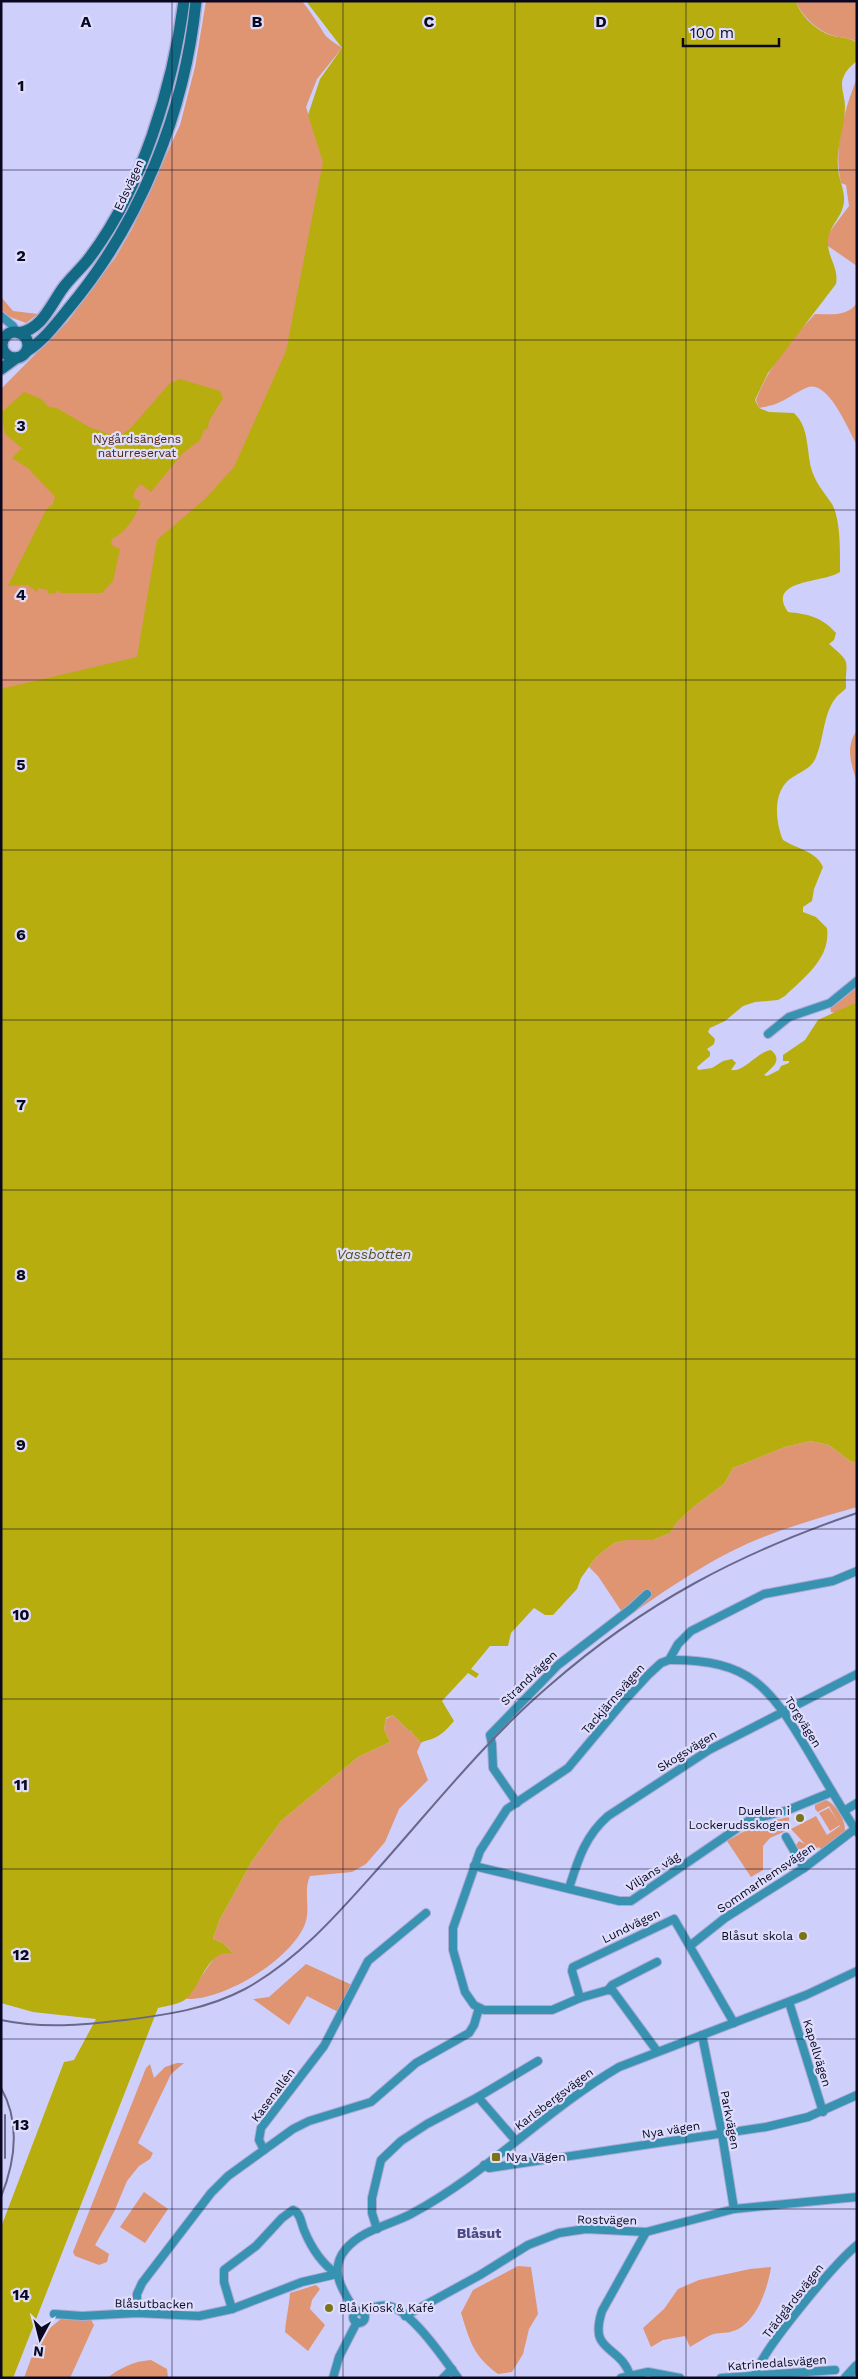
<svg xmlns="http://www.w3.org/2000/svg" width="858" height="2379" font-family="'Work Sans',sans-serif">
  <rect width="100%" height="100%" fill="#cfcffc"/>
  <g fill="#df9472">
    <path d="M206,1H302C311,12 318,24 325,35C329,40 337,44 342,48L317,79L306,107L324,162L345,169L212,680L1,736V389L68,321L115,258L132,229L180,125L195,67Z"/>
    <path d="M796,1H857V42C849,37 842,38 834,36C819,32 801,16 796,1Z"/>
    <path d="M857,78V266L828,246V234L849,206L846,185L841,183C833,148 844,111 857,78Z"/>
    <path d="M1,297L13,311L38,314L26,323L10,317L1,310Z"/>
    <path d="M857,303V445C849,432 828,377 806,388C786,397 784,404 759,408L756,400C768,368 791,339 815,314C831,314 847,317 857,303Z"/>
    <path d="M857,730V782C851,763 845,748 857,730Z"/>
    <path d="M857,984V1002L835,1013L831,1012L830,1006Z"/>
    <path d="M810,1441L829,1445L850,1461L857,1463V1507C815,1519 769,1532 730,1552C693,1571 660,1594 626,1618L598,1576L589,1567L596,1557L614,1543L628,1540H653L670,1533L677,1522L697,1504L724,1484L733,1468L785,1447Z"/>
    <path d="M393,1715L408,1730H410L421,1743L417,1752L428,1780L399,1809L385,1842L366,1864L352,1872L310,1876C303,1891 311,1909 305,1924C291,1960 223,2001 186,1999L216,1955L225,1951L233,1953L223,1943L213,1939L219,1921L252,1861L281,1821L358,1757L390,1742L384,1729L386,1719Z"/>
    <path d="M826,1800C836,1804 846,1821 845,1831L822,1850L819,1847L804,1856L796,1845L799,1841L805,1844L791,1829L816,1816L827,1835L840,1826L829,1806L818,1812L815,1809V1805Z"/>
    <path d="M829,1808L840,1825L830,1831L819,1813Z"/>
    <path d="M789,1817L788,1830L770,1838L763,1846V1870L751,1877L727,1841L757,1824Z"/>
    <path d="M306,1964L352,1985L340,2013L307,1996L289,2025L253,1999L269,1997Z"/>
    <path d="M177,2063H184L171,2074L138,2143L153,2153L150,2159L139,2166L127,2181L114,2212L95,2245L109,2254L107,2262L99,2265L75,2256L73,2252L146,2068L150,2064L154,2078L165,2067Z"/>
    <path d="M144,2192L168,2209L145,2243L120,2227Z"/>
    <path d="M518,2266L531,2267L538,2314L529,2329L523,2354L512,2372L498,2374C473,2356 470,2341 461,2313L473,2290Z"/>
    <path d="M771,2267C768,2288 756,2324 733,2331C726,2334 718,2332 711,2335C704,2338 697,2343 690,2347L685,2336L663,2340L651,2347L643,2328L664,2309L678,2289L699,2280L750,2269Z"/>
    <path d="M316,2285L320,2289L312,2300L310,2309L325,2325L308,2351L285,2332C286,2318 289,2307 290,2293Z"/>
    <path d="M61,2319L91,2320L94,2325L70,2378H24L39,2337Z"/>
    <path d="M151,2360L167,2369L168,2378H107C120,2368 134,2361 151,2360Z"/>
  </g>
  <g fill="#b8ad0e">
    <path d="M306,1H796C800,16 818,32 833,36C842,38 848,37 856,42L857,61C852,65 846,70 844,76C839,85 845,96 845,106C845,126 836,146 838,167C838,178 845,190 844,201C843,218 827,227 828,243C828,258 839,268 836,284L768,373L755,400L759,408L769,412L794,413C810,428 806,451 812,471C817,485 824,492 832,504C841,520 840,554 840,572C825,583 765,579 788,612C808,614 822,617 836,633L834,640L829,644C853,665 845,658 846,688C843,692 838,694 835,699C823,715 824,739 816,757C812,768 802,771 793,777C772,789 775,821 783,840C797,849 816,851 823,867L814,889L812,901L803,907V912L816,917L827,928C831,958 805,977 785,996L778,1000L755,1002L743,1006L725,1021L710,1028L708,1032L715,1039L714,1044L707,1049L710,1052V1056L697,1067L698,1070L712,1068L723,1061L732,1059L736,1063L731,1070C745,1072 755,1053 771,1050C783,1060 773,1067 764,1075L767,1076L779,1070L781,1066L789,1063V1061H783V1055L805,1040L818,1020L857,1002V1463L850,1461L829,1445L810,1441L785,1447L733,1468L724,1484L697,1504L677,1522L670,1533L653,1540H628L614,1543L596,1557L581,1578L577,1589L553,1615H545L534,1608L511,1633L508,1646H490L471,1669L479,1674L476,1678L468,1673L442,1701L454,1721C449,1727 441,1736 432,1739C427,1741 425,1740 421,1743L410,1730H408L393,1715L386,1718L384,1729L390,1742L358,1757L281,1821L252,1861L219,1921L213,1939L223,1943L234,1954C209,1946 202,1983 187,1998C182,2004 166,2006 158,2008L13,2378H1V2227L64,2062L74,2060L96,2019L33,2012L1,2003V689L137,657L157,540L205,499L234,467L286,351L323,162L308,115L320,79L342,48Z"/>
    <path d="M180,379L220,391L223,398L209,421L208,428L204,430L200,440L182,454L151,492L141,484L135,490L133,497L141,502C135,518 127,531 112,539L111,545L120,549L113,581L102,593H61L57,590L55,594L47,593L48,590L38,588L37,592L28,585L8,586L46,510L53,504L55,497L28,468L12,458L21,449L24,450L5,434L1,413L24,392L41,399L49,407L57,408L89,427L117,437L130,429L170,383Z"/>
  </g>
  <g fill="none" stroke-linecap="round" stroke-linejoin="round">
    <defs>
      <g id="minor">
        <path d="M1,316L13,326L16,332"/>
        <path d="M1,336L4,338"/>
        <path d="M768,1034L789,1017L830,1003L857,981"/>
        <path d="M669,1660C750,1659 770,1687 808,1751C824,1778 840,1806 857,1832"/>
        <path d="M517,1803L493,1768L492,1744L490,1735L558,1665L632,1608L647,1594"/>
        <path d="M844,1811L857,1803"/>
        <path d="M786,1837L804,1868"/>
        <path d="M474,1866L619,1901H631L748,1821L788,1810L832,1792"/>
        <path d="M569,1888C578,1860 585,1836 608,1816L709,1750L857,1674"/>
        <path d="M691,1945L725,1918L804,1868L855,1829"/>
        <path d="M657,1962L612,1985L608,1990L580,1998L552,2010H484L474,2005L465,1992L453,1950V1928L480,1851L507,1809L568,1768L624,1701L648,1675L661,1663L669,1660L678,1644L691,1631L764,1594L833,1581L857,1571"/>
        <path d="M608,1990L613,1991L657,2051"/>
        <path d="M580,1998L572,1971L573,1967L674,1919L734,2023"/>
        <path d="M789,2002L823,2112"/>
        <path d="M702,2035L722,2134L734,2209"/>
        <path d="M478,2097L538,2061"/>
        <path d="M264,2150L259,2140L261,2128L324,2046L368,1961L426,1913"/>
        <path d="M484,2165L489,2168L766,2127L808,2117L857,2095"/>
        <path d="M377,2229L372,2213V2198L381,2160L401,2141L427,2124L478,2097L516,2141"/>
        <path d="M232,2309L224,2282V2270L256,2246L282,2218L293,2210C301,2213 301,2223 304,2230C311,2247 322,2264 337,2274"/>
        <circle cx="359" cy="2317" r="6"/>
        <path d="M356,2312C344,2293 328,2271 345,2250C361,2230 390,2225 411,2214C486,2174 546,2110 619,2067L806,1995L857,1971"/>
        <path d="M137,2313V2294L142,2283L211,2193L228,2176L293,2129L309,2121L371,2102L416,2063L469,2033L474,2025L479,2008"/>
        <path d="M363,2313C371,2308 379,2304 389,2306C412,2311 444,2359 458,2378"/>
        <path d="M54,2314L82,2316L137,2313L199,2316L232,2309L302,2282L337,2274"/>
        <path d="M405,2316L480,2275L528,2245L559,2233L586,2229L646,2232L734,2209L857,2197"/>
        <path d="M755,2375C762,2350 835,2263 857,2245"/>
        <path d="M333,2378L339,2357L357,2322"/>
        <path d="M443,2378L452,2369"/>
        <path d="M621,2378L648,2372L680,2378"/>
        <path d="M631,2378C620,2342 588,2355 602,2311L646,2232"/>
        <path d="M721,2378L835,2370"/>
      </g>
      <path id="tertiary" d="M846,2378L857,2366"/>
      <g id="secondary">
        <circle cx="15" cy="345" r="13"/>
        <path d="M19,333C42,329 50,306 63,288C71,277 82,268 90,257C142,188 173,86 184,1"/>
        <path d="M27,351C43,341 56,324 69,308C140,223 185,112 196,1"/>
        <path d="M1,369L16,358"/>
      </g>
    </defs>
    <use href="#minor" stroke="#acabd4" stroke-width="10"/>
    <use href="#tertiary" stroke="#acabd4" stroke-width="12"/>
    <use href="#secondary" stroke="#acabd4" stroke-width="14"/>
    <use href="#minor" stroke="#3892b1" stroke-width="8"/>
    <use href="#tertiary" stroke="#3892b1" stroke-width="10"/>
    <use href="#secondary" stroke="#136a85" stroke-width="11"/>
    <g stroke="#69688b" stroke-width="2">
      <path d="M1,2020C43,2029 83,2025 125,2020C167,2015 207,2009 245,1989C300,1959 342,1909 383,1863C437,1802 488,1738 550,1685C644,1603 739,1553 857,1513"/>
      <path d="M1,2088C21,2123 15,2162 1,2197"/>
      <path d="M5,2158V2115"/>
    </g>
  </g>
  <path fill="none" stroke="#0a0720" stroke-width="1" stroke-opacity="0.55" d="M172,1V2378M343,1V2378M515,1V2378M686,1V2378M1,170H857M1,340H857M1,510H857M1,680H857M1,850H857M1,1020H857M1,1190H857M1,1359H857M1,1529H857M1,1699H857M1,1869H857M1,2039H857M1,2209H857"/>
  <g fill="#7b7417" stroke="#dedefc" stroke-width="2">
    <circle cx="800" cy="1818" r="5"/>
    <circle cx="803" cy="1936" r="5"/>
    <rect x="491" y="2152" width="10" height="10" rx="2.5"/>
    <circle cx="329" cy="2308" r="5"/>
  </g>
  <g text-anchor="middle" stroke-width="4.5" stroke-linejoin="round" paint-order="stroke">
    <g font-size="12" fill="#0a0720" stroke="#dedefc">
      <text transform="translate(129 185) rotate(-65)" y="4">Edsvägen</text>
      <text transform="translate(529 1678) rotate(-44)" y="4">Strandvägen</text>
      <text transform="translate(613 1699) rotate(-49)" y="4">Tackjärnsvägen</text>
      <text transform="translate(803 1722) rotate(58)" y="4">Torgvägen</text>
      <text transform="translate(687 1751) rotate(-32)" y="4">Skogsvägen</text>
      <text transform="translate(653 1872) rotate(-33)" y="4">Viljans väg</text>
      <text transform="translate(766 1878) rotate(-34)" y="4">Sommarhemsvägen</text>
      <text transform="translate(631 1926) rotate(-26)" y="4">Lundvägen</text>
      <text transform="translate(817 2053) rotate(73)" y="4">Kapellvägen</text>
      <text transform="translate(273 2095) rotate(-53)" y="4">Kasenallén</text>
      <text transform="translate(554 2099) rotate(-37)" y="4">Karlsbergsvägen</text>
      <text transform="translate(730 2120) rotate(79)" y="4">Parkvägen</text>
      <text transform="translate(671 2130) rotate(-9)" y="4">Nya vägen</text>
      <text transform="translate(607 2220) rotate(1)" y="4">Rostvägen</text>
      <text transform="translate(793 2301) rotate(-52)" y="4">Trädgårdsvägen</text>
      <text transform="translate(154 2304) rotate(1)" y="4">Blåsutbacken</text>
      <text transform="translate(777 2363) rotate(-4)" y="4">Katrinedalsvägen</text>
    </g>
    <g font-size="12" fill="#50240e" stroke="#dedefc">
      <text x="137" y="443">Nygårdsängens<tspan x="137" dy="14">naturreservat</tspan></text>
    </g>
    <g font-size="12" fill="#0a0720" stroke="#dedefc" text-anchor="end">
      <text x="790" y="1815">Duellen i<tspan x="790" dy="14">Lockerudsskogen</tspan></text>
      <text x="793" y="1940">Blåsut skola</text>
      <text x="506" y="2161" text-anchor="start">Nya Vägen</text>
      <text x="339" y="2312" text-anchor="start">Blå Kiosk &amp; Kafé</text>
    </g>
    <g font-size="14" font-style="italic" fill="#56521d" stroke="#dedefc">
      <text x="374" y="1259">Vassbotten</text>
    </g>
    <g font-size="14" font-weight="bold" fill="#4d4888" stroke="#dedefc">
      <text x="479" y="2238">Blåsut</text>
    </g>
  </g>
  <g font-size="16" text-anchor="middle" font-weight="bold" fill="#0a0720" stroke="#dedefc" stroke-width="4.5" stroke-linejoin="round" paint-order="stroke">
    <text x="86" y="27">A</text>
    <text x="257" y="27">B</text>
    <text x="429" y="27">C</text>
    <text x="601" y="27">D</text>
    <text x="21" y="91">1</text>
    <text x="21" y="261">2</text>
    <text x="21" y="431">3</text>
    <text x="21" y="600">4</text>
    <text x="21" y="770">5</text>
    <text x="21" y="940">6</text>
    <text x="21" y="1110">7</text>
    <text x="21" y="1280">8</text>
    <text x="21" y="1450">9</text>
    <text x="21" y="1620">10</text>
    <text x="21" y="1790">11</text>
    <text x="21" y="1960">12</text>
    <text x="21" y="2130">13</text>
    <text x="21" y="2300">14</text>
  </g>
  <rect width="858" height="2379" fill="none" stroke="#0a0720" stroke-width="5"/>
  <g transform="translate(40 2339) rotate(187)" stroke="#dedefc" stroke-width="4" paint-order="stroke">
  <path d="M0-4L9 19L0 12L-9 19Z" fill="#0a0720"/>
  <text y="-8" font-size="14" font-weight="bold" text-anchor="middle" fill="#0a0720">N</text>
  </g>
  <path d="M683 38v8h96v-8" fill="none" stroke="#0a0720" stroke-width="2.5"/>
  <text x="690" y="38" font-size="15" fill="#0a0720" stroke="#dedefc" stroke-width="4" paint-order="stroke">100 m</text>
</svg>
